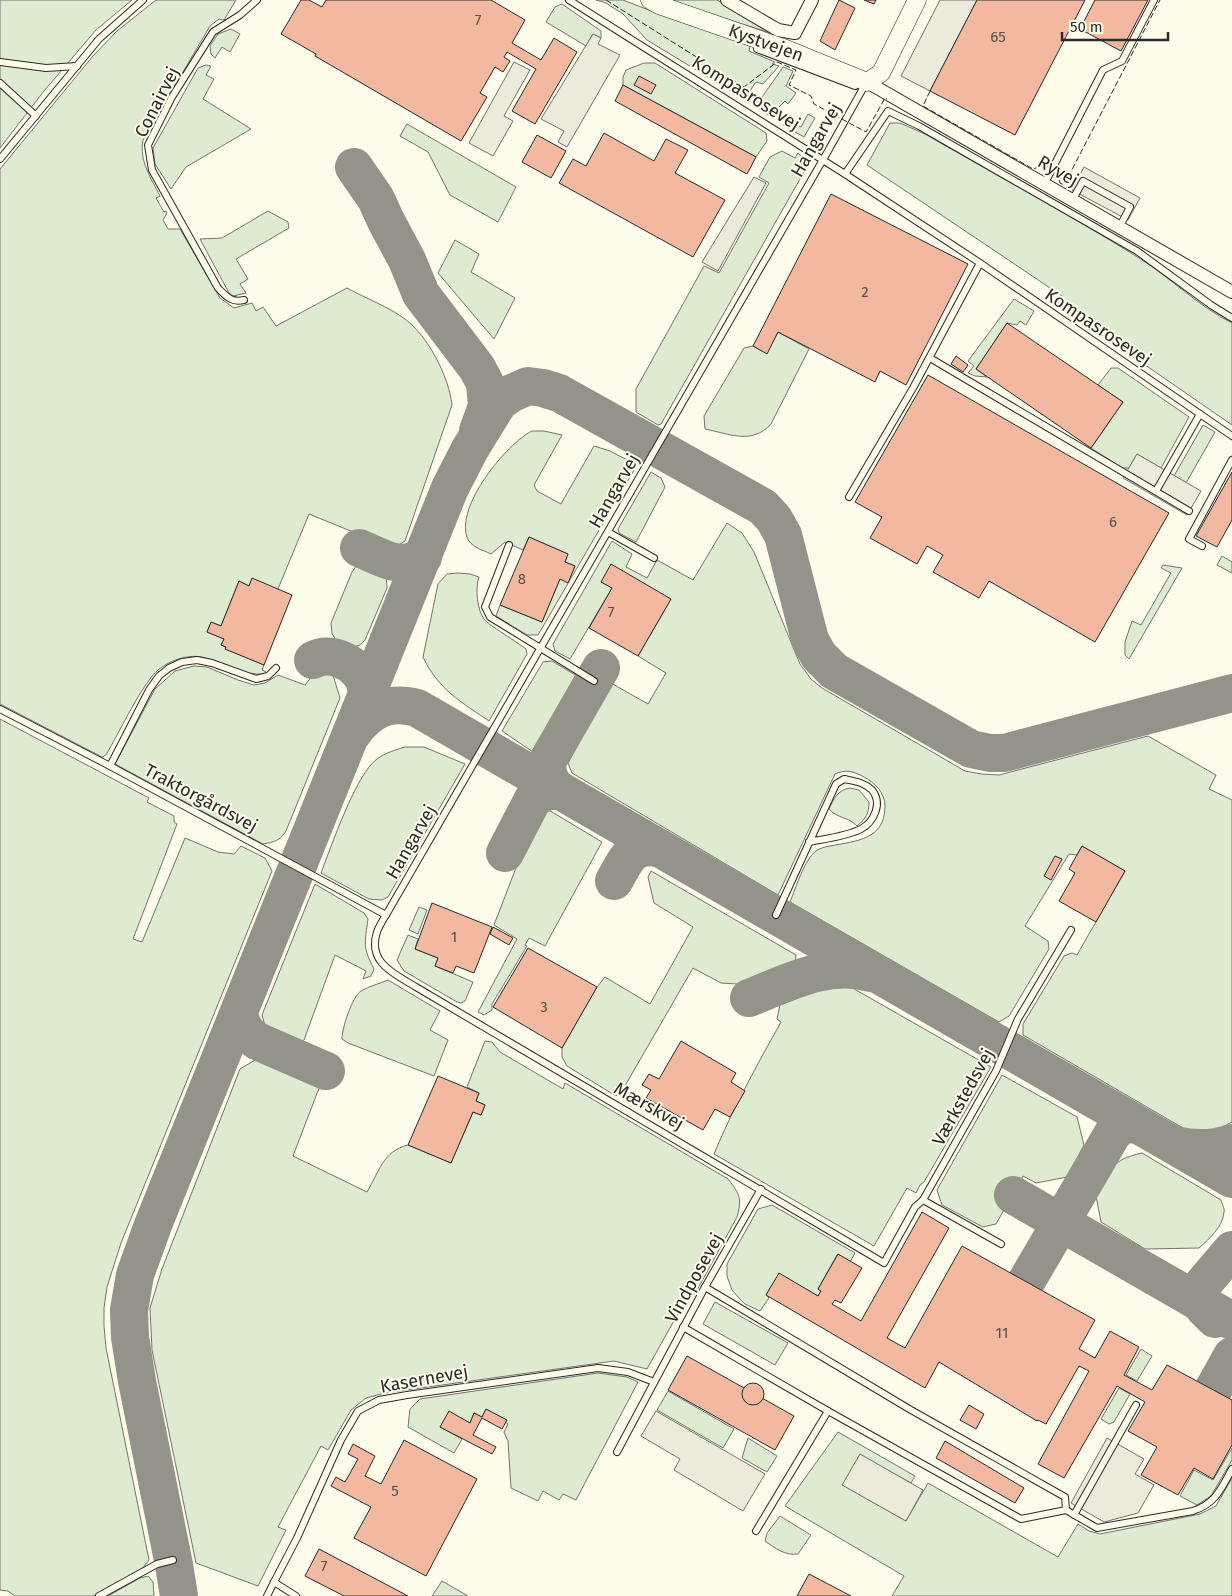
<svg xmlns="http://www.w3.org/2000/svg" width="1232" height="1596" font-family="'Fira Sans',sans-serif">
  <rect width="100%" height="100%" fill="#fdfbea"/>
  <g fill="#deebd1" stroke="#74746e">
    <path d="M0,0H132L96,30L44,91L0,148Z"/>
    <path d="M156,0H236L224,20L219,19L210,26L143,140C139,161 151,178 160,196L156,198L164,212L166,211L167,213L163,220L168,229H180L220,298L234,308L252,303L256,311L263,307L276,326L347,288C365,298 389,307 405,319C428,336 449,377 452,405L405,541L397,546L390,547L309,514L278,589L249,586L239,581L221,626L211,622L207,632L224,639L221,645L226,647V649L264,665L262,670L266,672L265,674C243,676 223,662 202,657C186,654 164,662 153,675C136,696 120,731 106,755L102,757L0,704V169L93,56L117,31Z"/>
    <path d="M596,0H623L659,14L739,41L750,46L749,51L775,62L772,64L779,66L763,84L756,82L744,99L647,40L623,14L606,3Z"/>
    <path d="M665,0H717L777,35L666,0Z"/>
    <path d="M562,4L601,31V38L593,34L586,46L546,22L555,7Z"/>
    <path d="M231,29L240,34L230,52L222,47L215,58L211,54L210,46L218,34Z"/>
    <path d="M644,63H655L766,133L767,141L756,157L623,85V77L626,70Z"/>
    <path d="M206,65L211,66L206,75L214,79L203,99L251,129L186,167L171,189L155,164L153,148L198,68Z"/>
    <path d="M783,67L793,71L786,86L796,93L788,104L785,101L770,116L761,111L757,106C765,91 774,81 783,67Z"/>
    <path d="M808,114L815,118L804,137L783,125L786,120L801,127Z"/>
    <path d="M890,123H900L925,134C996,175 1069,214 1139,258C1171,278 1198,306 1232,323V425L1057,304L1062,296L867,165Z"/>
    <path d="M407,124L516,187L498,222L450,195L428,152L400,136Z"/>
    <path d="M782,151L795,158L798,153C805,160 806,163 804,172L661,424L658,425L636,412V389L704,266L719,273L769,183L759,177L770,157Z"/>
    <path d="M268,211L288,222L289,228L236,259L248,279L240,284L246,293L233,296L229,293L200,239L222,238Z"/>
    <path d="M455,240L479,254L471,272L515,298L494,339L438,273Z"/>
    <path d="M1014,299L1034,311L1026,325L1020,321L1017,325L1007,323L976,369L987,377L975,376L968,373L974,366L968,361Z"/>
    <path d="M778,332L809,349L771,424C752,445 730,434 705,429L704,416L744,348L753,346L767,353Z"/>
    <path d="M1111,368H1118L1189,417L1161,468L1137,454L1129,468H1122L1091,448L1123,402L1098,385Z"/>
    <path d="M1203,425L1215,432L1186,483L1174,476Z"/>
    <path d="M532,431H544L562,435L534,485L537,491L561,504L594,446L610,451L637,465L538,635H527L496,616L500,605L542,622L560,579L568,582L575,566L565,562L568,554L529,537L523,550L505,542L491,554C483,550 470,547 467,537C456,506 506,444 532,431Z"/>
    <path d="M651,472L661,478L665,487L636,542L619,533L618,529Z"/>
    <path d="M727,523L742,533L754,552L800,664L811,679L822,688L965,771L981,774L999,775L1148,736L1216,775L1209,789L1232,800V1122L1211,1133L1195,1135L1023,1035V1024L1064,956L1072,953L1077,955L1125,871L1082,846L1077,855L1069,854L1025,926L1048,941L1049,949L1009,1016L999,1022L790,902C796,888 804,860 816,851C820,848 825,847 830,846C856,841 885,840 885,806C885,793 875,783 864,777C853,771 846,769 835,774L778,895L572,773L568,763L611,683L648,704L666,673L638,656L671,599L601,582L612,588L570,659L555,651L553,644L612,541L632,554L626,567L647,578L657,560L693,580Z"/>
    <path d="M1222,556L1232,562V573L1217,565Z"/>
    <path d="M365,562C380,568 387,570 387,588L365,640L360,645L353,647L344,645L337,641L332,634L331,623L352,572L357,565Z"/>
    <path d="M1163,565L1182,568L1129,659L1125,655V642L1132,621L1141,625L1171,573L1161,568Z"/>
    <path d="M458,573L470,574L479,577C475,587 477,610 484,619C488,625 519,643 526,649L527,654L489,721C461,702 438,689 423,657L438,584L447,574Z"/>
    <path d="M552,661L577,676L533,752L502,731L543,662Z"/>
    <path d="M194,666L207,667L238,680L254,685L265,683L278,675L305,685C313,675 319,667 332,672L340,698L286,831C280,841 274,842 263,844L115,764L155,689L175,671Z"/>
    <path d="M0,719L149,798L147,802L174,816V822L177,824L133,939L142,942L185,838L218,852L234,854L241,846L265,858L272,871L121,1243L107,1287L104,1308V1326L106,1348L149,1560L142,1569L93,1596H15L8,1591L0,1590Z"/>
    <path d="M405,747H424L465,764L388,897L382,900L369,899L321,873C331,847 356,774 377,759C385,753 395,750 405,747Z"/>
    <path d="M850,788L859,790L869,802C869,813 866,819 857,826C849,817 836,818 829,809C834,798 838,790 850,788Z"/>
    <path d="M547,809L602,842L545,946L529,938L525,945L527,946L492,1004V1010L484,1015L478,1012L517,939L494,925L519,860Z"/>
    <path d="M651,871L796,955L795,965L737,984L721,983L693,968L622,1091L616,1096L567,1066L562,1057V1048L597,987L605,977L650,1004L693,927L654,903L648,877Z"/>
    <path d="M315,884L364,913L368,919C365,943 362,946 374,969L371,976L363,979L366,971L335,955L304,1040L298,1045L291,1047L282,1045L267,1032L262,1015Z"/>
    <path d="M419,907L427,910L418,934L409,930Z"/>
    <path d="M408,935L418,939L415,949L438,958L435,966L473,982L465,1001L461,1003L457,1002L404,971L397,960Z"/>
    <path d="M388,980L440,1011L430,1030L448,1040L434,1076L348,1043L342,1039C342,1028 352,997 361,991C369,986 379,984 388,980Z"/>
    <path d="M832,985L849,986L991,1067L924,1182L920,1185L916,1193L907,1188L874,1246L714,1154C733,1108 757,1065 781,1022L777,1019L780,1005Z"/>
    <path d="M485,1041L492,1042L500,1052L563,1089L565,1083L728,1179C740,1194 742,1199 737,1217L695,1294L690,1292L647,1369L614,1361L385,1393L366,1398L351,1410L328,1450L321,1446L278,1527L286,1530L258,1586L196,1563L152,1350L150,1308L162,1269L240,1069L255,1060L270,1061L321,1083L293,1156L367,1192C379,1172 383,1151 408,1145L451,1163L473,1112L481,1115L485,1105L476,1101L479,1093L467,1087Z"/>
    <path d="M1002,1075L1077,1117L1084,1145L1067,1177L1036,1183L1023,1176L996,1224L983,1227L942,1205L937,1190Z"/>
    <path d="M1142,1153L1221,1200C1222,1204 1225,1209 1224,1212C1223,1227 1209,1239 1199,1248L1145,1249L1101,1222L1096,1196C1111,1170 1110,1160 1142,1153Z"/>
    <path d="M772,1205L855,1253L850,1262L837,1255L818,1289L821,1291L818,1296L779,1274L766,1295L769,1298L760,1311L745,1304L739,1298L732,1290L727,1276V1264L758,1209Z"/>
    <path d="M715,1302L788,1343L775,1365L703,1324Z"/>
    <path d="M1141,1349L1152,1356L1137,1381L1126,1375Z"/>
    <path d="M598,1373L627,1377L638,1382L576,1500L563,1494L559,1500L543,1491L538,1501L511,1488L508,1441L504,1432L508,1424L505,1422L506,1420L486,1409L482,1417L474,1413L470,1423L449,1412L440,1427L462,1439L454,1453L408,1427L410,1409L420,1399Z"/>
    <path d="M1119,1388L1130,1394L1114,1422L1109,1424L1101,1419Z"/>
    <path d="M668,1391L734,1429L723,1448L657,1410Z"/>
    <path d="M838,1432L915,1476L911,1483L860,1455L843,1485L906,1521L928,1483L1058,1557L1078,1524L1089,1531L1100,1534L1200,1514L1216,1506L1232,1478V1596H892L904,1576L785,1506Z"/>
    <path d="M748,1438L777,1456L767,1472L742,1458Z"/>
    <path d="M1232,1448V1460L1211,1496L1197,1505L1180,1496L1194,1470L1213,1480Z"/>
    <path d="M780,1516L811,1535L798,1554C785,1556 775,1548 765,1541L767,1533Z"/>
    <path d="M148,1576L153,1582L154,1596H108L140,1578Z"/>
    <path d="M442,1581L468,1596H432Z"/>
  </g>
  <g fill="#eceadb" stroke="#74746e">
    <path d="M940,0H977L930,91L901,76Z"/>
    <path d="M593,34L601,38L598,44L620,55L567,147L558,142L564,131L541,119Z"/>
    <path d="M514,62L530,70L504,116L513,121L493,156L469,143Z"/>
    <path d="M1084,167L1140,198L1128,220L1072,190Z"/>
    <path d="M754,177L766,183L718,271L702,262Z"/>
    <path d="M1137,454L1201,491L1187,515L1123,478Z"/>
    <path d="M656,1411L765,1474L743,1511L674,1470L680,1459L641,1436Z"/>
    <path d="M1107,1438L1144,1459L1135,1474L1154,1485L1138,1513L1104,1522L1071,1503Z"/>
    <path d="M860,1454L923,1490L906,1521L842,1485Z"/>
  </g>
  <g fill="none" stroke-linecap="round" stroke-linejoin="round">
    <g stroke="#94938a" stroke-width="38">
      <path d="M354,167L376,199L386,221L407,260L421,294L477,368L485,383L487,406L478,431"/>
      <path d="M359,548C384,558 397,570 423,557"/>
      <path d="M313,660C330,651 353,661 363,678C365,683 367,689 368,694"/>
      <path d="M352,734C369,710 388,700 417,708L1232,1179"/>
      <path d="M556,788C549,780 547,773 547,762L601,668"/>
      <path d="M505,853L533,799L547,791H560"/>
      <path d="M614,881C626,860 631,843 659,848"/>
      <path d="M749,998C787,983 828,961 870,973"/>
      <path d="M239,1013C241,1026 246,1033 257,1041L326,1071"/>
      <path d="M1176,1145C1195,1150 1213,1149 1232,1143"/>
      <path d="M1013,1195L1232,1321"/>
      <path d="M1026,1282L1113,1133L1122,1125L1136,1124"/>
      <path d="M1215,1319L1204,1308L1198,1299L1199,1294L1203,1284L1232,1250"/>
      <path d="M1213,1390L1232,1356"/>
      <path d="M179,1596L174,1565L137,1381L130,1337L129,1310L135,1275L153,1225L450,488L470,449L499,402L512,393L528,386L543,388L559,393L763,507L774,519L783,535L810,640L819,656L834,671L971,749L990,753H1004L1232,693"/>
    </g>
  </g>
  <g fill="#f2b8a0" stroke="#2b2b2b">
    <path d="M301,0H309L322,7L326,0H491L525,20L512,43L541,60L554,38L577,52L535,124L512,111L536,69L507,52L504,57L510,61L503,72L495,67L480,93L487,97L461,141L315,56L316,54L281,34Z"/>
    <path d="M839,0L855,8L835,50L820,41Z"/>
    <path d="M864,0H876L874,4Z"/>
    <path d="M977,0H1085L1015,135L930,91Z"/>
    <path d="M1095,0H1148L1121,51L1080,29Z"/>
    <path d="M639,76L656,85L651,94L634,85Z"/>
    <path d="M623,85L756,157L747,174L615,101Z"/>
    <path d="M604,133L654,161L666,139L688,150L675,173L725,200L693,257L559,183L573,159L586,166Z"/>
    <path d="M537,135L566,151L551,178L522,162Z"/>
    <path d="M831,194L968,264L906,385L880,371L875,382L778,332L767,354L753,346Z"/>
    <path d="M1007,323L1123,402L1091,448L976,369Z"/>
    <path d="M956,356L968,365L963,372L951,364Z"/>
    <path d="M928,375L1169,513L1095,642L989,581L979,598L933,572L943,555L927,546L917,564L870,538L882,517L855,502Z"/>
    <path d="M1232,472V520L1217,547L1196,536Z"/>
    <path d="M529,537L568,554L565,562L575,566L568,583L560,579L542,622L500,605Z"/>
    <path d="M611,564L671,599L638,656L589,628L612,588L601,582Z"/>
    <path d="M252,578L292,595L264,665L225,649L226,647L221,645L224,639L207,632L211,622L221,626L239,581L249,586Z"/>
    <path d="M1082,846L1125,871L1096,922L1059,901L1075,873L1069,869Z"/>
    <path d="M1055,856L1062,859L1051,880L1044,876Z"/>
    <path d="M432,903L492,927L474,973L456,966L453,973L435,966L438,958L415,949Z"/>
    <path d="M493,927L513,938L509,945L490,934Z"/>
    <path d="M528,948L597,987L562,1048L493,1007Z"/>
    <path d="M681,1041L736,1073L731,1082L745,1091L730,1117L715,1109L703,1130L646,1098L651,1090L642,1085L649,1074L659,1079Z"/>
    <path d="M438,1076L479,1093L476,1101L485,1105L481,1115L473,1112L451,1163L408,1145Z"/>
    <path d="M922,1212L949,1228L887,1338L905,1348L962,1246L1095,1320L1079,1349L1095,1358L1110,1331L1139,1347L1124,1375L1152,1390L1167,1365L1232,1400V1445L1213,1479L1194,1468L1178,1495L1141,1475L1157,1447L1128,1431L1145,1402L1117,1386L1064,1478L1038,1464L1089,1371L1079,1366L1046,1424L1038,1420L1037,1421L939,1362L925,1388L766,1295L779,1273L818,1296L821,1291L818,1289L838,1254L862,1268L841,1303L835,1300L832,1304L861,1321Z"/>
    <path d="M687,1356L794,1416L775,1450L668,1390Z"/>
    <circle cx="753" cy="1394" r="11"/>
    <path d="M969,1405L984,1414L976,1429L960,1420Z"/>
    <path d="M486,1409L507,1420L502,1429L482,1418L473,1435L496,1447L492,1454L440,1427L449,1411L470,1423L474,1413L482,1417Z"/>
    <path d="M404,1440L477,1479L426,1576L354,1538L371,1507L331,1486L336,1477L345,1482L358,1459L348,1454L353,1444L375,1456L365,1476L381,1484Z"/>
    <path d="M945,1441L1024,1488L1015,1503L936,1458Z"/>
    <path d="M319,1549L408,1596H344L305,1576Z"/>
    <path d="M809,1574L851,1596H797Z"/>
  </g>
  <g fill="none" stroke-linecap="round" stroke-linejoin="round">
    <defs>
      <g id="lane">
        <path d="M569,0L845,174L980,263L913,388L849,497"/>
        <path d="M756,42L757,49L855,86"/>
        <path d="M0,62L46,68L77,66"/>
        <path d="M0,83L36,116"/>
        <path d="M866,83L828,151L386,915C383,920 379,926 377,932C367,963 395,974 416,987L884,1263L915,1207L923,1200"/>
        <path d="M0,159L99,39L143,0"/>
        <path d="M845,174L888,111L919,126L1137,251L1211,305L1232,318"/>
        <path d="M1045,183L1103,70L1122,61L1154,0"/>
        <path d="M1073,199L1083,181L1130,207L1120,226"/>
        <path d="M980,263L1200,414L1156,491"/>
        <path d="M244,300C231,303 226,296 218,288L152,170L148,145L172,97L213,32L240,15L257,0"/>
        <path d="M930,358L1189,511"/>
        <path d="M1200,414L1232,436"/>
        <path d="M608,532L654,558"/>
        <path d="M509,545L485,607L490,617L594,681"/>
        <path d="M1202,546L1189,539L1232,460"/>
        <path d="M0,709L110,766L386,915"/>
        <path d="M110,766L149,690L159,676L169,668L182,662L197,660L212,663L256,679L268,676L276,668"/>
        <path d="M776,915L836,784L844,779C853,781 864,782 872,790C883,803 874,822 861,829C848,836 824,839 809,842"/>
        <path d="M1001,1244L923,1200L996,1071L1018,1019L1071,930"/>
        <path d="M705,1287L911,1410L1065,1497L1066,1510"/>
        <path d="M683,1327L828,1411L1021,1519L1066,1510L1097,1528L1193,1511C1216,1503 1221,1489 1232,1469"/>
        <path d="M617,1452L705,1287L761,1189"/>
        <path d="M1074,1515L1136,1405"/>
        <path d="M756,1531L828,1411"/>
        <path d="M274,1582L297,1538L341,1440L358,1411L379,1400L407,1395L598,1368L628,1372L654,1382"/>
        <path d="M99,1596L157,1564L173,1560"/>
        <path d="M267,1596L274,1582L296,1596"/>
      </g>
      <g id="street">
        <path d="M727,0L778,30L795,33L812,0"/>
        <path d="M867,82L1232,292"/>
      </g>
      <path id="secondary" d="M650,0L659,5L786,49L867,82L881,73L917,0"/>
    </defs>
    <use href="#lane" stroke="#2b2b2b" stroke-width="8"/>
    <use href="#street" stroke="#2b2b2b" stroke-width="14"/>
    <use href="#secondary" stroke="#2b2b2b" stroke-width="19"/>
    <use href="#lane" stroke="#fdfbea" stroke-width="6"/>
    <use href="#street" stroke="#fdfbea" stroke-width="12"/>
    <use href="#secondary" stroke="#fdfbea" stroke-width="18"/>
    <g stroke="#2b2b2b" stroke-width="1" stroke-dasharray="6 2.5" stroke-linecap="butt">
      <path d="M606,0L744,87L777,62L796,70L789,85L811,96L814,104L866,132L885,98L887,99"/>
      <path d="M930,91L923,106L1033,169L1044,165L1057,171L1060,183L1064,185L1160,0"/>
    </g>
  </g>
  <g text-anchor="middle" stroke-width="4" stroke-linejoin="round" paint-order="stroke">
    <g font-size="15" fill="#5d4e48">
      <text x="478" y="25">7</text>
      <text x="998" y="42">65</text>
      <text x="865" y="297">2</text>
      <text x="1113" y="527">6</text>
      <text x="522" y="584">8</text>
      <text x="611" y="617">7</text>
      <text x="454" y="942">1</text>
      <text x="544" y="1012">3</text>
      <text x="1002" y="1338">11</text>
      <text x="395" y="1496">5</text>
      <text x="324" y="1571">7</text>
    </g>
    <g font-size="18" fill="#2b2b2b" stroke="#fdfbea">
      <text transform="translate(766 43) rotate(20)" y="6">Kystvejen</text>
      <text transform="translate(746 93) rotate(32)" y="6">Kompasrosevej</text>
      <text transform="translate(157 102) rotate(-63)" y="6">Conairvej</text>
      <text transform="translate(816 140) rotate(-60)" y="6">Hangarvej</text>
      <text transform="translate(1058 171) rotate(30)" y="6">Ryvej</text>
      <text transform="translate(1098 327) rotate(34)" y="6">Kompasrosevej</text>
      <text transform="translate(614 491) rotate(-60)" y="6">Hangarvej</text>
      <text transform="translate(201 798) rotate(28)" y="6">Traktorgårdsvej</text>
      <text transform="translate(411 842) rotate(-60)" y="6">Hangarvej</text>
      <text transform="translate(963 1097) rotate(-61)" y="6">Værkstedsvej</text>
      <text transform="translate(649 1106) rotate(30)" y="6">Mærskvej</text>
      <text transform="translate(694 1278) rotate(-61)" y="6">Vindposevej</text>
      <text transform="translate(424 1379) rotate(-10)" y="6">Kasernevej</text>
    </g>
  </g>
  <path d="M1062 32v8h106v-8" fill="none" stroke="#2b2b2b" stroke-width="2.5"/>
  <text x="1070" y="32" font-size="15" fill="#2b2b2b" stroke="#fdfbea" stroke-width="4" paint-order="stroke">50 m</text>
</svg>
